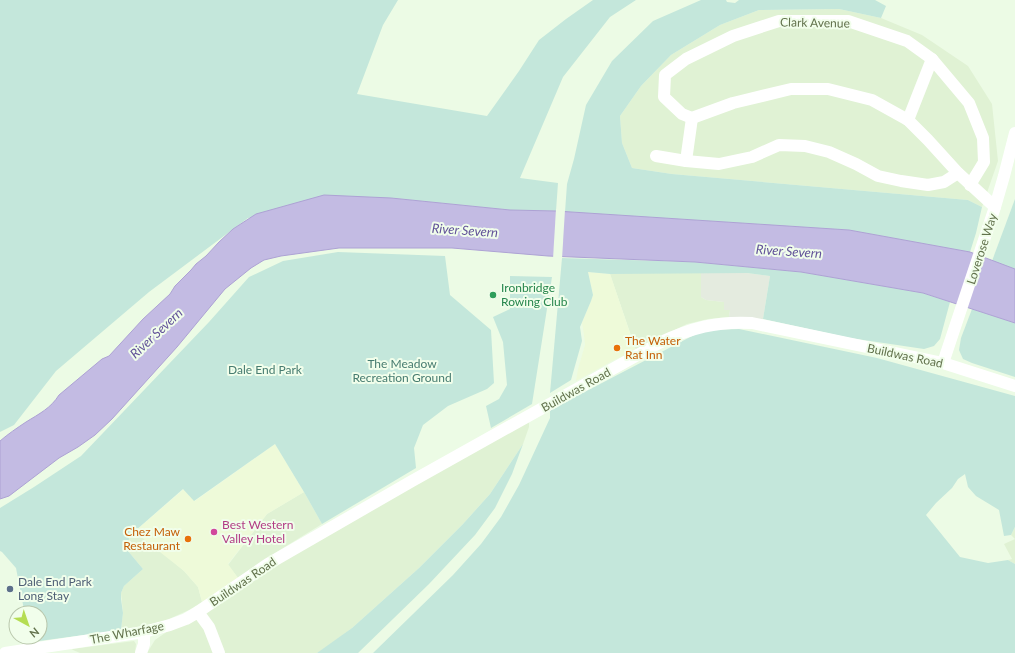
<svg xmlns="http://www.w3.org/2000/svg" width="1015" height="653" font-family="Lato,sans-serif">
  <rect width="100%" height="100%" fill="#ecfbe5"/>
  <g fill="#e0f2d4">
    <path d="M839,9L881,18L922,35L968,66L992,104L998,161L982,207L968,200L672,174L632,168L622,143L620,116L641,86L671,55L720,25L759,10Z"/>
    <path d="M626,273H701V297L706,300L724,302L730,310L729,317L708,319L687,324L662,336L636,350L610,274Z"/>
    <path d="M529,421V427L523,444L490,494L463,524L419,568L352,628L326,648L317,653H223L204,612L286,558Z"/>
    <path d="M304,492L322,524L275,553L238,578L228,565L267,514Z"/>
    <path d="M130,525L184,571L198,587L202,602L189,610L169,619L152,625L121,630L123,613L121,593L124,586L143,569L128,551Z"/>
    <path d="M1015,527V564L1008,560L1012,559L1004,544L1015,539L1011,535Z"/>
    <path d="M197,619L201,623L215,653H147L155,640L168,631Z"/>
    <path d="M134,641L136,644L135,653H80L73,650L72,649Z"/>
  </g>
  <g fill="#eefad9">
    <path d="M588,272L610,274L632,339L636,350L614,360L576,381L578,369L585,345L584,335L582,323L591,301L593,295Z"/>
    <path d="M275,444L304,492L267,514L228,564L238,578L202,602L198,587L184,571L146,541L135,531L184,489L195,501Z"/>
  </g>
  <path fill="#e4ebdf" d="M701,273H747L770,276L763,319L729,317L730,310H724V302L706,300L701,297Z"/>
  <g fill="#c4e7db">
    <path d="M0,0H398L383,25L357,94L487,116L519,71L539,40L566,19L593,0H636L610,17L563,77L520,178L558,183L556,211L510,210L391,198L248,218L149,292L56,371L14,425L0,432Z"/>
    <path d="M701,0H726L727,2L735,3L739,0H875L886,6L881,18L839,9L759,10L720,25L671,55L641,86L620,116L622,143L632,168L672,174L968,200L982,207L976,233L970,252L849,230L565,212L567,184L574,159L586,105L612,61L653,21Z"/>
    <path d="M1015,199V269L992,261Z"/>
    <path d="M338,252L445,256L450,295L491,330L494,383L487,389L448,406L423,425L414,448L416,468L322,524L304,492L275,444L194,501L183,489L135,531L130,525L128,551L143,569L124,586L121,593V599L123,613L121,630L32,642L31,637H40V613H30L24,610L16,568L2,552L0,551V508L34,487L81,456L209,322L249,277L283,261Z"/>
    <path d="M562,258L695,262L801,272L923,293L950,302L940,339L934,346L924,349L850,338L763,319L770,276L747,273L610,274L588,272L593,295L591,301L580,327L582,341L571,380L550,393Z"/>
    <path d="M510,276L552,277L532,404L491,428L486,406L499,399L507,385L503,342L493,317L510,309Z"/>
    <path d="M972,309L1015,323V377L972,363L963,359L959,350L961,338Z"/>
    <path d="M739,329L877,358L1015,396V527L1011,535L1004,536L999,510L976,496L968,487L965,474L958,479L952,488L936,503L926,515L960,557L988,563L1008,560L1015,564V653H373L453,575L481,544L501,517L519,485L550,418V410L696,334L711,330Z"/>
    <path d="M523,444L512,474L495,508L475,535L429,584L358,653H317L352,628L419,568L463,524L490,494Z"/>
  </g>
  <path fill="#c3bbe3" stroke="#ada2d4" d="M324,195L391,198L510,210L556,211L849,230L970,252L1015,269V323L923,293L801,272L695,262L548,256L452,248H339L281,256L264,260L251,268L225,289L177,347L112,419L95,435L78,447L59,458L9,496L0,499V441C8,434 17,428 26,422C39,414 51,408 59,395L102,359L109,356L143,319L170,294L175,286L191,270L196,264L206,256L219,242L233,229L256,214Z"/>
  <path fill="#ecfbe5" d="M556,209L565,210L562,259H553Z"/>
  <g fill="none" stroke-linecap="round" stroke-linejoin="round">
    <g stroke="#fff" stroke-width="12">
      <path d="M908,120L932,59"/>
      <path d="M656,156L686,161L719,164L752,157L779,145L805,146L829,152L856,164L878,176L901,181L928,185L944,182L958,173"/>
      <path d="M686,161L692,118"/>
      <path d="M970,185L984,162L983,138L969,103L932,59L907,41L848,21H779L733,36L686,59L665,75L664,97L682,114L692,118L733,103L791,89H828L872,100L908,120L928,140L958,173L995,207"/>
      <path d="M943,363L995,207L1004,176L1015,133"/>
      <path d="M198,612L209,627L219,653"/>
      <path d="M5,653L144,632L170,625L186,619L198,612L268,564L412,481L659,343C691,328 716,321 752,323L943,363L1015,386"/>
      <path d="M141,653L144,644V632"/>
    </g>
  </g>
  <circle fill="#2e9e5b" stroke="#f1feeb" stroke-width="1.5" cx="493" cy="295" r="4"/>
  <g fill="#e8710a" stroke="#f1feeb" stroke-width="1.5">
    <circle cx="617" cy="348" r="4"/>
    <circle cx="188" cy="539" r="4"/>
  </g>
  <circle fill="#d1479c" stroke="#f1feeb" stroke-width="1.5" cx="214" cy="532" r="4"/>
  <circle fill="#5c6f8a" stroke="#f1feeb" stroke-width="1.5" cx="10" cy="589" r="4"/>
  <g text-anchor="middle" stroke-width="4" stroke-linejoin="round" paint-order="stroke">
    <g font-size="12" fill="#62724c" stroke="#f1feeb">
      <text transform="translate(815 23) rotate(1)" y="4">Clark Avenue</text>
      <text transform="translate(982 249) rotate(-72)" y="4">Loverose Way</text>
      <text transform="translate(905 356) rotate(12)" y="4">Buildwas Road</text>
      <text transform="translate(576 390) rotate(-29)" y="4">Buildwas Road</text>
      <text transform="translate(243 582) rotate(-34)" y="4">Buildwas Road</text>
      <text transform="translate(127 633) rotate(-11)" y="4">The Wharfage</text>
    </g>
    <g font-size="12" fill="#27864d" stroke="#f1feeb" text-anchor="start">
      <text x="501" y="292">Ironbridge<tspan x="501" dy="14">Rowing Club</tspan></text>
    </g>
    <g font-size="12" fill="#c56008" stroke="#f1feeb" text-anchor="start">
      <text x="625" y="345">The Water<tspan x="625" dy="14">Rat Inn</tspan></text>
      <text x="180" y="536" text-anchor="end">Chez Maw<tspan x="180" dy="14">Restaurant</tspan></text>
    </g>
    <g font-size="12" fill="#477c70" stroke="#f1feeb">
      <text x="402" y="368">The Meadow<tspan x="402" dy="14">Recreation Ground</tspan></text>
      <text x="265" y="374">Dale End Park</text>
    </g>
    <g font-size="12" fill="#b23c85" stroke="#f1feeb" text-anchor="start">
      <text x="222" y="529">Best Western<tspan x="222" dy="14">Valley Hotel</tspan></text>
    </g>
    <g font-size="12" fill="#4e5e75" stroke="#f1feeb" text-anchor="start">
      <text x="18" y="586">Dale End Park<tspan x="18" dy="14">Long Stay</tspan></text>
    </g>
    <g font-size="13" font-style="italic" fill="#615198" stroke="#f1feeb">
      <text transform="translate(465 230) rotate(4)" y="5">River Severn</text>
      <text transform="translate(789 251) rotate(4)" y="5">River Severn</text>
      <text transform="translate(156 333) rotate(-43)" y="5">River Severn</text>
    </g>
  </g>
  <g transform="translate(28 625) rotate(140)"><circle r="19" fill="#f1feeb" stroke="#b8c6ab"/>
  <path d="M0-3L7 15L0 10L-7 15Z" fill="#b5dd52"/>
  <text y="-6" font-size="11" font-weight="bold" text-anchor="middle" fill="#62724c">N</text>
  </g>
</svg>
